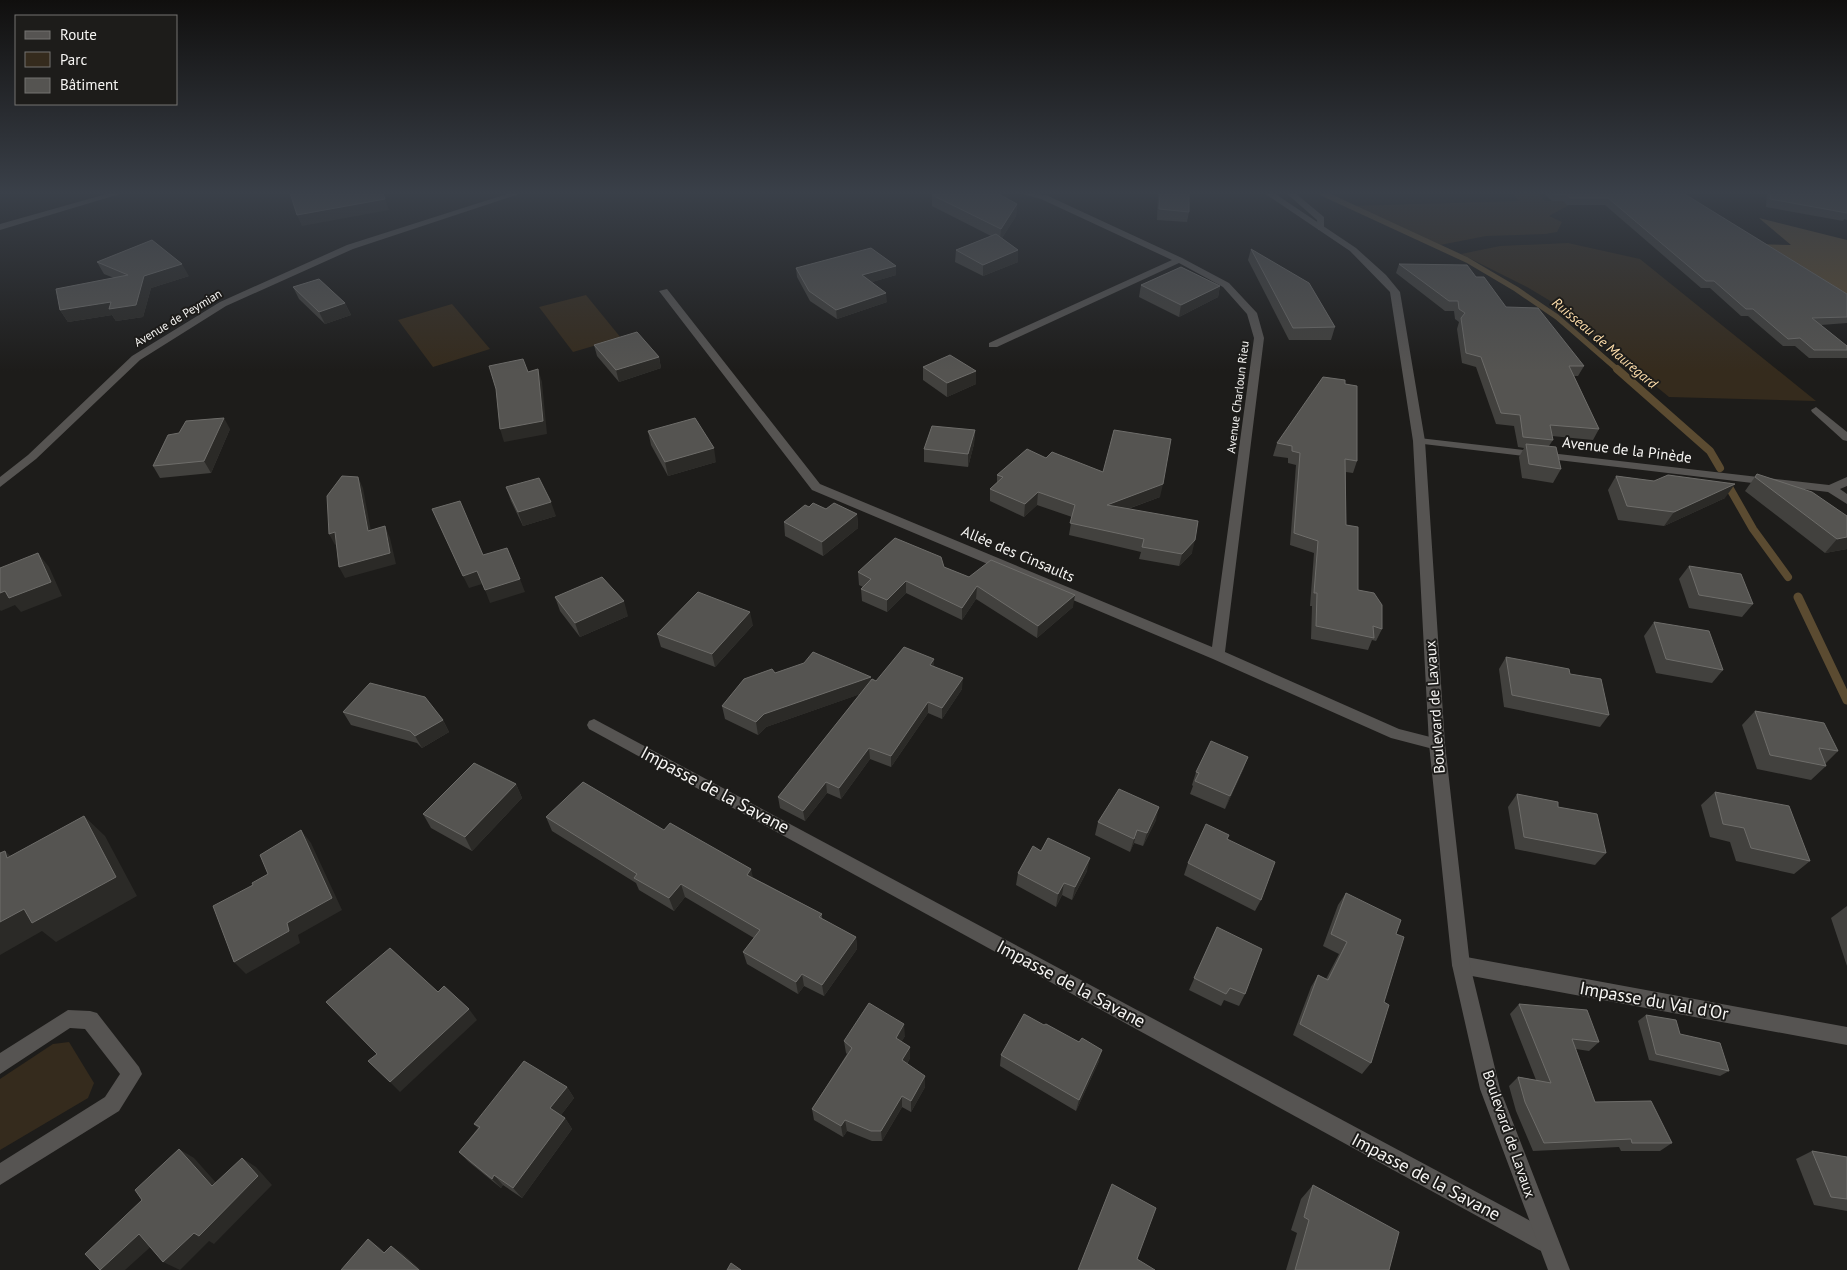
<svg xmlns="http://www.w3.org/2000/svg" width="1847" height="1270" font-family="'PT Sans',sans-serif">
  <rect width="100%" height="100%" fill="#1d1c1a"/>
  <g fill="#352b1d">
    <path d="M1513,193H1538L1545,201H1562L1569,205L1549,216L1562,222L1557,232L1545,234L1486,236L1440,245L1352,206L1519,201Z"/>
    <path d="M1568,243L1640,259L1816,401L1669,397L1557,305L1527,287L1461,254L1500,246Z"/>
    <path d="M586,295L621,338L573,352L539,307Z"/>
    <path d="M452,304L490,349L433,367L398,320Z"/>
    <path d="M69,1042L94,1083L88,1098L0,1150V1079L53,1044Z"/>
  </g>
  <path fill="#5c4c32" d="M1759,218L1847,240V301L1755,244L1791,245Z"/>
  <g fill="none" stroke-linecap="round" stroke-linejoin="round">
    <path stroke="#5b4b31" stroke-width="5.5" d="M1322,193L1467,260L1516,289L1557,317L1618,370"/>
    <g stroke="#5b4b31" stroke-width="8">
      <path d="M1617,369L1710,451L1720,468"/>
      <path d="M1729,487L1753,529L1788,577"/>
    </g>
    <path stroke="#5b4b31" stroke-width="9" d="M1798,597L1847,700"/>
    <g fill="#565452" fill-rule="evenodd">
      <path d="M110,193H123L0,230V224Z"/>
      <path d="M510,193H522L353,249L226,306L140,360L36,459L0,487V477L28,455L132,356L220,302L347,245Z"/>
      <path d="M1019,193L1046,195L1182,258L1229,283L1257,313L1264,338L1225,652L1399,729L1442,740L1445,744L1442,748L1437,750L1391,738L1213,659L812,490L659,291L667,289L820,484L1212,647L1254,338L1247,314L1223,287L1179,263L997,347H989V343L1172,260L1041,199Z"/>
      <path d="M1286,193H1295L1324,217V230H1318L1317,220Z"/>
      <path d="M1816,407L1847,432V441L1843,440L1812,412L1811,410Z"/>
      <path d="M1419,438L1829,485L1847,477V486L1840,489L1847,494V504L1828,492L1415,443V439Z"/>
      <path d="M594,719L1555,1234L1558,1242L1555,1250L1547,1253L1539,1250L589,729L587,725L589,721Z"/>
      <path d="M1461,956L1847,1027V1045L1461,974L1455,971L1452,965L1455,959Z"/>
      <path d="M68,1010L90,1011L97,1013L139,1067L142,1074L119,1111L0,1185V1163L105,1097L120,1074L85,1029L70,1028L0,1074V1053Z"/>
    </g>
    <path fill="#565452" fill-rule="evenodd" d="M1264,193H1274L1356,248L1386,275L1400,292L1425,441L1445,744L1470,965L1500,1089L1570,1270H1548L1480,1089L1452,965L1429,744L1413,441L1390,292L1350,251Z"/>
  </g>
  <g fill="#42413e">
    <path d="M1158,193H1189V212L1187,222L1157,220Z"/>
    <path d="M1544,193H1683L1847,294V323L1821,325L1847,346V358H1809L1795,346H1783L1748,316H1741L1710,288H1701L1605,205H1567L1563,201H1552Z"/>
    <path d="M1767,193H1847V220L1844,219L1843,221L1766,207Z"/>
    <path d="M932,195L1017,204L1016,216L1002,238L1018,250V262L983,276L955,262L956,250L991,236L932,206Z"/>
    <path d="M1251,249L1335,327L1331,340H1289L1248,260Z"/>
    <path d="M97,262L189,276L151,288L143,317L116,321L112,315L68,322L60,310L114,278L104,274Z"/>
    <path d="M1399,264L1476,277L1506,307L1584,366L1578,376H1574L1599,429L1593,440L1552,436L1553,440L1549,446L1561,469L1553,483L1522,478L1519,457L1524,448L1518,447L1514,426L1496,424L1476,367L1462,363L1457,329L1459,322L1455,319L1454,311H1445L1396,273Z"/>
    <path d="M896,266V275L872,282L887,302L837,319L810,301L797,277L796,268Z"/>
    <path d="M1141,285L1220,286L1218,297L1179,317L1139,297Z"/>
    <path d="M293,287L345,303L351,315L325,324L299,299Z"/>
    <path d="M594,345L659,357L661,368L619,382L597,356Z"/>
    <path d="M923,367L976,384L947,397L923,380Z"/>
    <path d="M1345,384L1357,461L1353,473L1346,472V525L1358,590L1382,629L1376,641L1372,640L1368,650L1311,639L1312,606H1310L1314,553L1290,545L1296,465L1288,463V458L1273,456L1277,443Z"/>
    <path d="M230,429L211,473L160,478L153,466Z"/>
    <path d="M975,430L974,444L968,467L924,462V449Z"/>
    <path d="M648,431L716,462L668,476L651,445Z"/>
    <path d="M1046,458L1160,497L1128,509L1192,553L1179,566L1139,559L1141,552L1069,535L1072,517L1037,505L1024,517L990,501V489L997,483V475Z"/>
    <path d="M1757,474L1847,516V549L1825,553L1745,491Z"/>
    <path d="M1616,476L1654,481L1725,498L1664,526L1618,520L1608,490Z"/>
    <path d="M506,487L556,516L523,526L511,501Z"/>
    <path d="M809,507L826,509L857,514L858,528L823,556L785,536L784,522Z"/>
    <path d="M1689,566L1753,604L1742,617L1689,608L1679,579Z"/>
    <path d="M944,567L969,577L1073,607L1037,638L976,599L962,620L906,593L887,612L862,601L861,589L863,587L859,585L858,572Z"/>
    <path d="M555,597L628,616L580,637L560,611Z"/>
    <path d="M1654,622L1723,670L1712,683L1656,673L1644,636Z"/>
    <path d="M753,625L715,667L661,647L657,634Z"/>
    <path d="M1506,657L1570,674L1609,715L1600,727L1504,707L1499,669Z"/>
    <path d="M934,666L962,689L942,719L928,713L891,767L870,759L841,799L827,793L805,821L780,808L778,797L860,694L766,727L758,735L725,719L722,706L775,673L876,681Z"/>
    <path d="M1755,711L1838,751L1825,764L1826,766L1811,780L1757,769L1742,725Z"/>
    <path d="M343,712L443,720L449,732L422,748L417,743L351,725Z"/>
    <path d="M1248,757L1243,770L1225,809L1190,794L1193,786L1192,785L1196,772Z"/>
    <path d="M516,784L522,798L472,851L431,828L423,814Z"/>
    <path d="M1715,792L1810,861L1794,874L1736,861L1730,842L1710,837L1701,805Z"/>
    <path d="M1517,794L1558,807L1606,853L1595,865L1515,849L1508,807Z"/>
    <path d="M546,817L664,830L822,914V919L856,937L857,949L824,996L804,986L798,994L747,964L743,952L754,938L685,897L674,911L639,890L636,883L552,831Z"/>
    <path d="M1156,820L1143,846L1134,843L1130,852L1095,835L1098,822Z"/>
    <path d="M1188,863L1261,900L1255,911L1184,875Z"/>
    <path d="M1087,871L1072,900L1062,895L1056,907L1016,885L1018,873Z"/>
    <path d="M1346,893L1396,934L1384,1002L1371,1063L1362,1074L1293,1035L1311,987L1318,975L1326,979L1339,954L1323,946L1338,905Z"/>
    <path d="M1847,906V966L1831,918Z"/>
    <path d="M1217,927L1245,994L1239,1006L1224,1000L1221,1006L1189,990Z"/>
    <path d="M1519,1004L1599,1042L1589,1051L1576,1049L1595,1102L1672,1143L1660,1151H1621L1619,1147L1533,1151L1516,1111L1509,1086L1518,1077L1536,1080L1510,1014Z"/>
    <path d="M1646,1015L1680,1034L1729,1071L1720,1076L1649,1060L1638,1021Z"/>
    <path d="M1044,1025L1079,1042L1099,1061L1076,1111L1000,1066L1001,1055Z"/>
    <path d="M905,1036L901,1042L910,1047V1058L907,1064L925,1087L911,1112L902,1107L882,1141H872L847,1131L843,1137L814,1120L812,1109L847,1054L846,1053L844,1041Z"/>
    <path d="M567,1087L574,1098L561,1115L565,1118L572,1129L522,1198L503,1185L501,1188L469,1162L459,1152L478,1128L474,1124Z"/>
    <path d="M1812,1151L1847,1157V1211L1814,1205L1796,1159Z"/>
    <path d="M1313,1185L1389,1270H1286L1297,1233L1291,1230L1301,1199Z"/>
  </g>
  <g fill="#2b2a27">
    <path d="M383,193L389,210L302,226L297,215Z"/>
    <path d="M1017,204L1016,216L1000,241L1001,229Z"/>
    <path d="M1018,250V262L983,276V265Z"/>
    <path d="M182,264L189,276L151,288L143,317L116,321L112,315L68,322L60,310L111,302L144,276Z"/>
    <path d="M896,266V275L862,285V275Z"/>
    <path d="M1220,286L1218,297L1179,317L1181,305Z"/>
    <path d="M886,293L887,302L837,319L836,310Z"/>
    <path d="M345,303L351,315L325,324L319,312Z"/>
    <path d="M659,357L661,368L619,382L616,370Z"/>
    <path d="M538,369L542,382L547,434L504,442L500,429Z"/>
    <path d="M976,371V384L947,397V383Z"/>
    <path d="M224,418L230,429L211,473L204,461Z"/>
    <path d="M975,430L974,444L968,467V454Z"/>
    <path d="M714,448L716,462L668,476L665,462Z"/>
    <path d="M358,477L363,488L373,542L368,531Z"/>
    <path d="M1163,484L1160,497L1105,517L1107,505Z"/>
    <path d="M1735,484L1725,498L1664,526L1674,512Z"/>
    <path d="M1038,492L1037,505L1024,517L1025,504Z"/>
    <path d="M551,502L556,516L523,526L518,512Z"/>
    <path d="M857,514L858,528L823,556L822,542Z"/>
    <path d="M385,526L390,538L396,564L345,578L339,567Z"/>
    <path d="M335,532L341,543L335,545L329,534Z"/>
    <path d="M1847,537V549L1825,553L1837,539Z"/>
    <path d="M1195,540L1192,553L1179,566L1182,554Z"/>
    <path d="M38,553L49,567L62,596L21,612L15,605L1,611L0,610V593Z"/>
    <path d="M477,571L482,584L469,588L463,576Z"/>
    <path d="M520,579L525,592L490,603L485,590Z"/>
    <path d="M906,581V593L887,612V600Z"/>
    <path d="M977,586L976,599L962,620V608Z"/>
    <path d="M1075,595L1073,607L1037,638L1038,626Z"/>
    <path d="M624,601L628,616L580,637L575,623Z"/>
    <path d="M750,612L753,625L715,667L712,654Z"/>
    <path d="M934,659V670L930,665Z"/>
    <path d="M871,677L872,690L766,727L758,735L756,722L764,714Z"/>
    <path d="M963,678L962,689L942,719V708Z"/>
    <path d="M928,702V713L891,767V756Z"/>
    <path d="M443,720L449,732L422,748L415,736Z"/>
    <path d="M869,748L870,759L841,799L839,788Z"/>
    <path d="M1248,757L1243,770L1225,809L1230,796Z"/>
    <path d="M826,782L827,793L805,821L803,811Z"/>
    <path d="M516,784L522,798L472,851L465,837Z"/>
    <path d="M1159,807L1156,820L1143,846L1147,833Z"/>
    <path d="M84,816L105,836L137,896L56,942L42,931L0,955V922Z"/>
    <path d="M301,830L311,843L342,910L298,935L300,943L246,974L234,962L287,923Z"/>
    <path d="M1137,830L1134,843L1130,852L1134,839Z"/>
    <path d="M5,851L28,870L7,858Z"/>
    <path d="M1090,858L1087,871L1072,900L1075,887Z"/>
    <path d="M751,869L754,882L747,875Z"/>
    <path d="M1064,883L1062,895L1056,907L1058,894Z"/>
    <path d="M681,884L685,897L674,911L669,898Z"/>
    <path d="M856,937L857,949L824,996L822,985Z"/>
    <path d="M802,974L804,986L798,994L796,982Z"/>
    <path d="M469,1009L477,1020L400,1092L390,1082Z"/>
    <path d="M904,1024L905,1036L896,1050V1038Z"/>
    <path d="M910,1047V1058L902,1072V1060Z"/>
    <path d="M1102,1050L1099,1061L1076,1111L1079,1100Z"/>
    <path d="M925,1076V1087L911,1112V1101Z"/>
    <path d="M567,1087L574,1098L558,1119L550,1108Z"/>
    <path d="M902,1096V1107L882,1141L881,1131Z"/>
    <path d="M565,1118L572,1129L522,1198L513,1188Z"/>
    <path d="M845,1120L847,1131L843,1137L841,1126Z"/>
    <path d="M179,1149L194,1158L227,1195L212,1186Z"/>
    <path d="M242,1158L256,1167L272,1185L214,1244L209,1241L180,1270L163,1262Z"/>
    <path d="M494,1175L503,1185L501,1188L492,1179Z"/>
    <path d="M139,1234L156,1242L125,1270H100Z"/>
    <path d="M368,1239L379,1247L395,1261L384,1253Z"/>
    <path d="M391,1246L402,1253L421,1270H419Z"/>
  </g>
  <g fill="#555451" stroke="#6e6d6a">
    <path d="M290,193H383L385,199L297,215Z"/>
    <path d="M937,193H997L1017,204L1001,229L932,195Z"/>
    <path d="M1160,193H1189V212L1159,209Z"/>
    <path d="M1554,193H1683L1847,294V317L1812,318L1847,346V350H1814L1800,338L1788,339L1753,309H1746L1714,281H1706L1608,198H1570L1566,194H1555Z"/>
    <path d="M1771,193H1847V213L1770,199Z"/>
    <path d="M996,234L1018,250L983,265L956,250Z"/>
    <path d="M152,240L182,264L144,276L136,305L109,309L111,302L60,310L56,289L128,275L97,262Z"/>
    <path d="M871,248L896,266L862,275L886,293L836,310L809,291L796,268Z"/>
    <path d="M1251,249L1309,283L1335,327L1293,328Z"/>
    <path d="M1399,264L1467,265L1476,277H1484L1506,307L1538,308L1584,366H1569L1599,429L1550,425L1553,440L1523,437L1520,415L1501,413L1481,357L1466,353L1461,318L1465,313L1459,309L1458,301H1449Z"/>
    <path d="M1181,267L1220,286L1181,305L1141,285Z"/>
    <path d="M319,279L345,303L319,312L293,287Z"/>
    <path d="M637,332L659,357L616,370L594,345Z"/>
    <path d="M950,355L976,371L947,383L923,367Z"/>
    <path d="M523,359L528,372L538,369L543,421L500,429L496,389L489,366Z"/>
    <path d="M1323,377L1345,380V384L1357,386V461L1345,459L1346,525L1358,527V590L1374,593L1382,605V629L1373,626L1374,638L1316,626L1317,593H1314L1318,541L1294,533L1300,453L1292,451V446L1277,443Z"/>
    <path d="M224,418L204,461L153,466L168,435L179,433L186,421Z"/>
    <path d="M695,418L714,448L665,462L648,431Z"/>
    <path d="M932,426L975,430L968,454L924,449Z"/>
    <path d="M1114,430L1171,439L1163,484L1107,505L1198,521L1195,540L1182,554L1142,547L1144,539L1070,523L1075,505L1038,492L1025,504L990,489L1003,477L997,475L1027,449L1046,458L1052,452L1103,472Z"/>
    <path d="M1526,444L1556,447L1561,469L1529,464Z"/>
    <path d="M1757,474L1812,492L1847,516V537L1837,539L1755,477Z"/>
    <path d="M1668,475L1735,484L1674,512L1627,506L1616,476L1654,481Z"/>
    <path d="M342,476L358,477L368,531L385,526L390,553L339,567L335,532L329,534L327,496Z"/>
    <path d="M539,478L551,502L518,512L506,487Z"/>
    <path d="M460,501L483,555L507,548L520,579L485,590L477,571L463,576L432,509Z"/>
    <path d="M813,503L826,509L834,503L857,514L822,542L784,522L805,505L809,507Z"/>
    <path d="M895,538L941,557L944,567L969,577L991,560L1075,595L1038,626L977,586L962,608L906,581L887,600L861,589L871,579L858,572Z"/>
    <path d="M38,553L51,582L9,598L5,591L0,593V568Z"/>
    <path d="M1689,566L1741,574L1753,604L1699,595Z"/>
    <path d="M602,577L624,601L575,623L555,597Z"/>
    <path d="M698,592L750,612L712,654L657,634Z"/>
    <path d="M1654,622L1709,631L1723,670L1666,659Z"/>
    <path d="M904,647L934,659L930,665L963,678L942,708L928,702L891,756L869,748L839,788L826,782L803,811L778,797L872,679L876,681Z"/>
    <path d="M813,652L871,677L764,714L756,722L722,706L744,679L772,669L775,673L804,663Z"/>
    <path d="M1506,657L1569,669L1570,674L1601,679L1609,715L1512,695Z"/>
    <path d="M370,683L425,697L443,720L415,736L410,731L343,712Z"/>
    <path d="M1755,711L1824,723L1838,751L1819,748L1826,766L1770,755Z"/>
    <path d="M1211,741L1248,757L1230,796L1195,781L1199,773L1196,772Z"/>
    <path d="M474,763L516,784L465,837L423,814Z"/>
    <path d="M583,782L664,830L670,823L751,869L747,875L822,914L819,917L856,937L822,985L802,974L796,982L743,952L760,930L681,884L669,898L634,878L637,874L546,817Z"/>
    <path d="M1119,789L1159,807L1147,833L1137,830L1134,839L1098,822Z"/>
    <path d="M1715,792L1789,806L1810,861L1751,848L1744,828L1723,824Z"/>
    <path d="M1517,794L1558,802V807L1597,814L1606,853L1524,837Z"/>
    <path d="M84,816L116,877L32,923L24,909L0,922V853L5,851L7,858Z"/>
    <path d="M1206,824L1229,835L1227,839L1275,862L1261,900L1188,863Z"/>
    <path d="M301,830L332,898L287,923L289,931L234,962L213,906L253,885L252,883L268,874L260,855Z"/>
    <path d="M1048,838L1090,858L1075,887L1064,883L1058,894L1018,873L1033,846L1041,851Z"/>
    <path d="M1346,893L1401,920L1396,934L1404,937L1384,1002L1389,1005L1371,1063L1300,1024L1318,975L1328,980L1347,942L1331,934Z"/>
    <path d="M1217,927L1262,949L1245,994L1230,988L1226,994L1194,978Z"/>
    <path d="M390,948L438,992L444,986L469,1009L390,1082L368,1061L377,1054L326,1002Z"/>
    <path d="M869,1003L904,1024L896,1038L910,1047L902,1060L925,1076L911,1101L902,1096L881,1131H871L845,1120L841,1126L812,1109L852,1048L844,1041Z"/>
    <path d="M1519,1004L1587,1010L1599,1042L1572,1039L1595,1102L1651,1101L1672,1143H1632L1631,1139L1544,1143L1525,1102L1518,1077L1551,1083Z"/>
    <path d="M1024,1014L1044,1025L1046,1024L1079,1042L1082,1038L1102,1050L1079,1100L1001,1055Z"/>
    <path d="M1646,1015L1676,1020L1680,1034L1720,1043L1729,1071L1656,1054Z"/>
    <path d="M524,1061L567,1087L550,1108L565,1118L513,1188L494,1175L492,1179L459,1152L480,1127L474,1124Z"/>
    <path d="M179,1149L212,1186L242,1158L258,1176L199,1236L194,1233L163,1262L139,1234L100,1270L85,1254L142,1200L135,1190Z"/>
    <path d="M1812,1151L1847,1157V1199L1831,1197Z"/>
    <path d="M1112,1184L1156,1208L1137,1259L1155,1270H1078Z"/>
    <path d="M1313,1185L1399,1232L1389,1270H1295L1309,1220L1304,1217Z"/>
    <path d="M368,1239L384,1253L391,1246L419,1270H341Z"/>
    <path d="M731,1263L741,1270H727Z"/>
  </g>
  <linearGradient id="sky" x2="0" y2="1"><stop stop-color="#100f0e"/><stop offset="0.52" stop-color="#3a4049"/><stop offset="1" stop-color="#3a4049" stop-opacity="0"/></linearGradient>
  <rect width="1847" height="371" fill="url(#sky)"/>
  <g text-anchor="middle" stroke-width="4" stroke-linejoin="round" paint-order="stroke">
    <g font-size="12" fill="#f6f5f3" stroke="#1d1c1a">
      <text transform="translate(178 318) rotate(-31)" y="4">Avenue de Peymian</text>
      <text transform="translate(1238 397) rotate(-83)" y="4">Avenue Charloun Rieu</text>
    </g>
    <g font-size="14" font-style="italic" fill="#feddaa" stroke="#1d1c1a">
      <text transform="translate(1605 343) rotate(40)" y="5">Ruisseau de Mauregard</text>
    </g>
    <g font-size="15" fill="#f6f5f3" stroke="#1d1c1a">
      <text transform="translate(1627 450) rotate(7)" y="5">Avenue de la Pinède</text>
      <text transform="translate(1018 554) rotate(23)" y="5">Allée des Cinsaults</text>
      <text transform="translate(1435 707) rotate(-94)" y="5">Boulevard de Lavaux</text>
      <text transform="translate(1509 1134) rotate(71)" y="5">Boulevard de Lavaux</text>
    </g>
    <g font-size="18" fill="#f6f5f3" stroke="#1d1c1a">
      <text transform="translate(715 790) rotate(28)" y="6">Impasse de la Savane</text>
      <text transform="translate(1071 984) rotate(28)" y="6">Impasse de la Savane</text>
      <text transform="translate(1654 1001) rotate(10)" y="6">Impasse du Val d'Or</text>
      <text transform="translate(1426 1177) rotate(28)" y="6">Impasse de la Savane</text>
    </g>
  </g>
  <rect x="15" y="15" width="162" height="90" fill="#1d1c1a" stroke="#747371"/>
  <rect x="25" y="31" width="25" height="8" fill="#565452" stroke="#747371"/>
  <text x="60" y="40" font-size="15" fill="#f6f5f3">Route</text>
  <rect x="25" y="52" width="25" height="15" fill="#352b1d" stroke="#747371"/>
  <text x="60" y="65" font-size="15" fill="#f6f5f3">Parc</text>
  <rect x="25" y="78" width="25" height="15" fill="#555451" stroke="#747371"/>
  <text x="60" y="90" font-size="15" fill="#f6f5f3">Bâtiment</text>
</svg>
